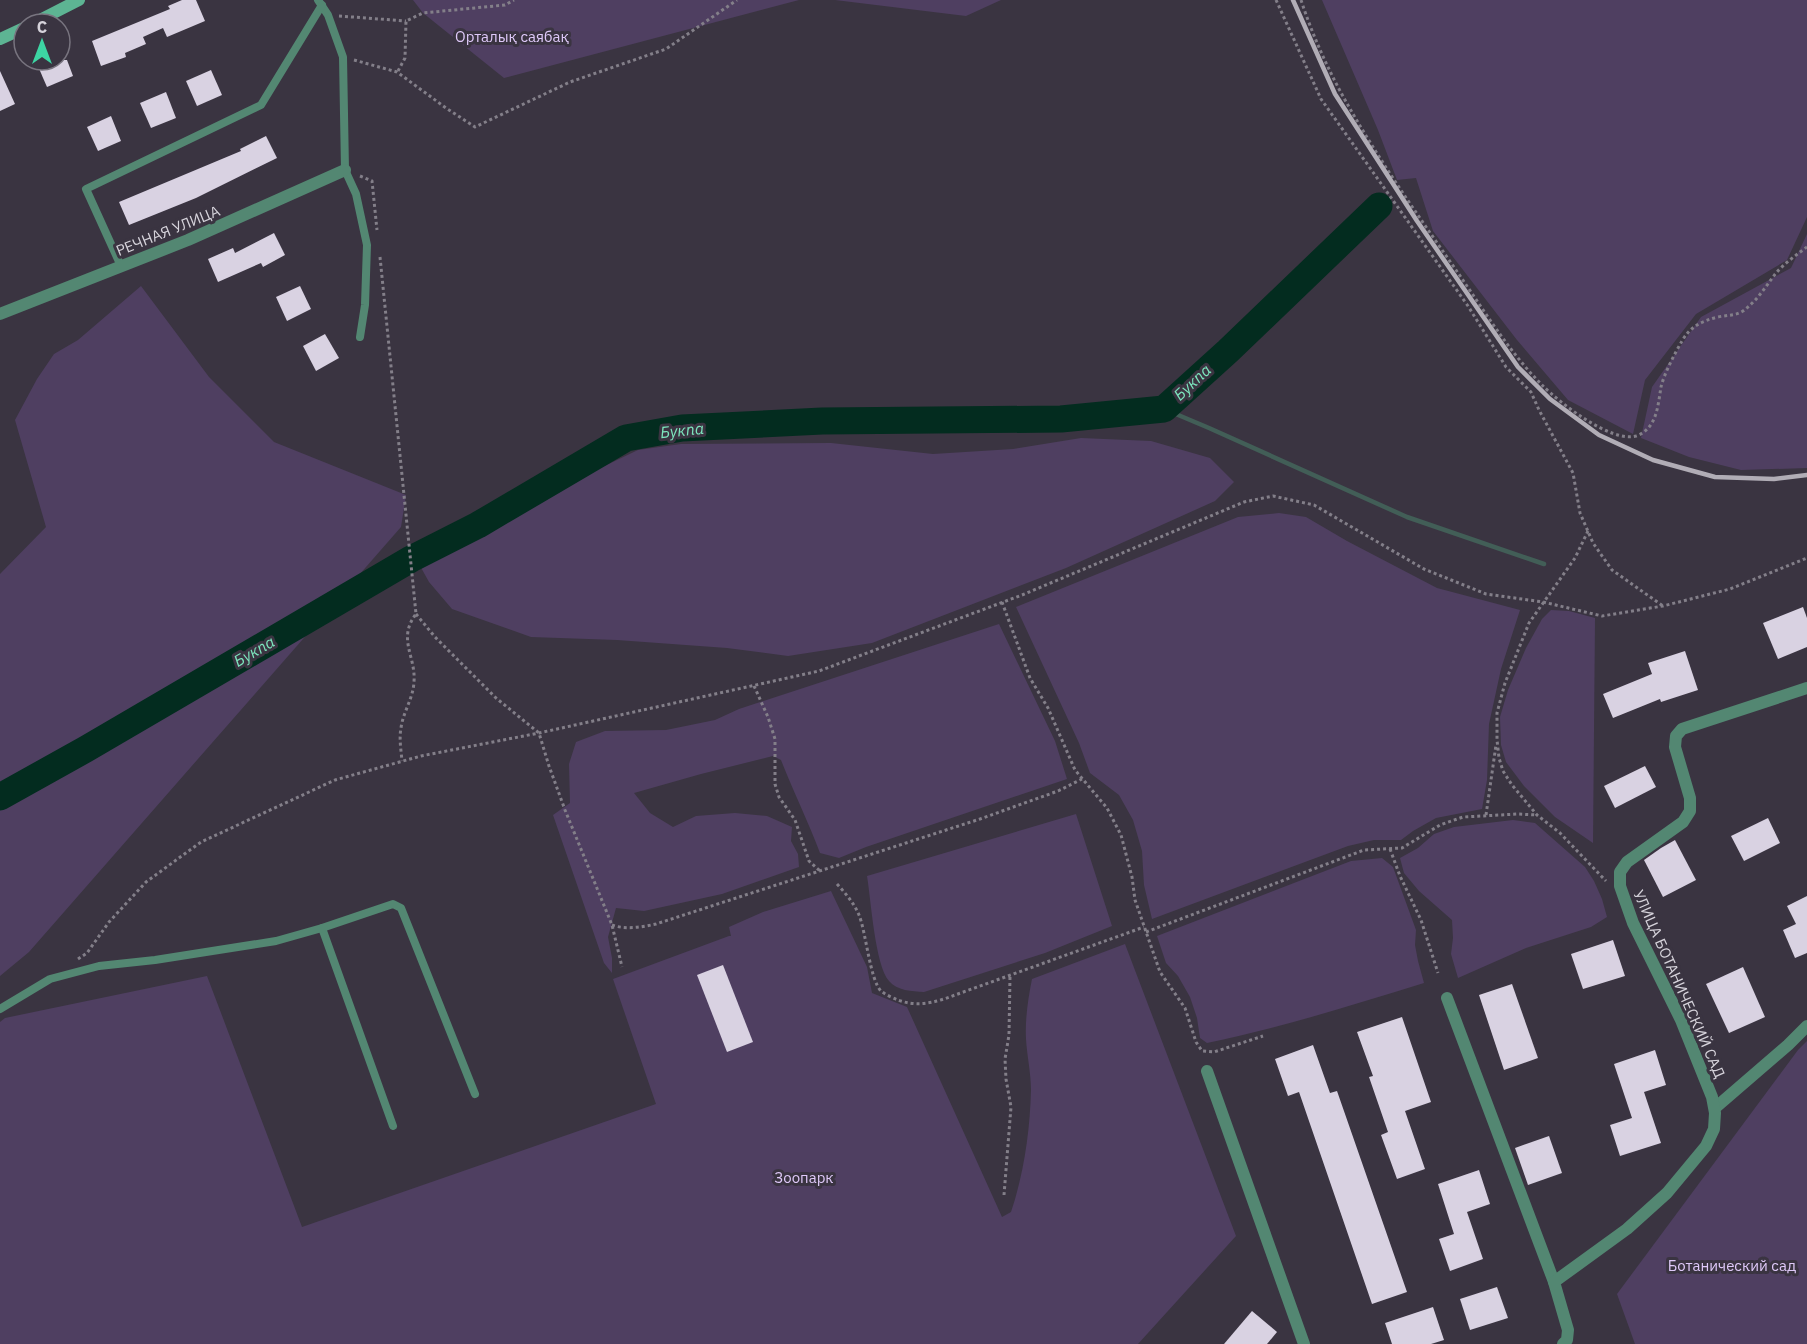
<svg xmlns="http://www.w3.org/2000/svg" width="1807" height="1344" font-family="'IBM Plex Sans',sans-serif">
  <rect width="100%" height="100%" fill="#3a3441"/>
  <g fill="#4f3f61">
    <path d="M413,0H799L504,78L423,13Z"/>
    <path d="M835,0H1001L966,16Z"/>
    <path d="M1322,0H1807V217L1787,260L1696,314L1645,380L1633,434L1568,400L1517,340L1433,231L1416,178L1397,180L1378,130Z"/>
    <path d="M1807,234V468L1741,470L1689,457L1641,438L1652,387L1701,317L1791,268Z"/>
    <path d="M141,286L209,377L274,442L406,495L401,527L29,952L0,976V574L46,527L15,420L37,379L54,354L78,340Z"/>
    <path d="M1081,438L1151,441L1210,458L1234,482L1215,501L1066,568L872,643L788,656L727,648L617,640L531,637L452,609L429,582L419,564L573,481L638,450L681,444L831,443L933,454L1013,449Z"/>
    <path d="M1279,513L1306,517L1347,541L1437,588L1520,610L1501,669L1489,724L1487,780L1482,809L1436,818L1413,831L1401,840H1374L1348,846L1152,919L1144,885L1142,851L1133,820L1119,795L1090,773L1079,743L1016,607L1238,517Z"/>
    <path d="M1551,610L1569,611L1595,618L1593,843L1555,817L1524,786L1506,762L1501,745L1500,717L1508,690L1526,648L1542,619Z"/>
    <path d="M999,624L1055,741L1067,779L866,847L839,858L820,853C808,821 793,791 781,760L773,756L701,774L634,793L650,813L673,827L696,816L735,813L767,816L792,827L791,841L798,854L799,867L722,894L644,911L616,908L608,937L612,958V973L604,963L553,815L570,803L569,764L576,742L605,731L666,730L715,720L739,709Z"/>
    <path d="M1076,814L1112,926L1045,953L924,992C912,991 897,991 889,981C875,965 871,900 867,876Z"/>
    <path d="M1513,820L1535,823L1585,867L1594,881L1602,899L1607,917L1591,927L1526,948L1458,978L1451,954L1453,938L1452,920L1419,891L1404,873L1400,858L1418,848L1434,834L1454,827Z"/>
    <path d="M1382,858L1393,867L1416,930L1415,945L1418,961L1424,983C1352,1005 1281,1028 1207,1043L1200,1038L1197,1018L1190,997L1178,976L1166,963L1157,936L1351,861Z"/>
    <path d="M831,891L867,967L872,993L907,1007L1002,1217L1011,1212C1024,1173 1030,1131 1031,1090C1031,1073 1027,1056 1026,1039C1025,1019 1028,999 1032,979L1125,944L1236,1236L1138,1344H0V1022L5,1018L207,976L302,1227L656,1104L613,979L729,936H731L729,927L763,912Z"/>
    <path d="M1807,1041V1344H1635L1617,1294L1798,1050Z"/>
  </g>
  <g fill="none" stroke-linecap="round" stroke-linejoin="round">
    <path stroke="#425e57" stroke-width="4.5" d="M1164,409L1209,428L1407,517L1544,564"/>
    <path stroke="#032c1f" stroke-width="27" d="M0,797L86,749L411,559L478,525L626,438L682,428L822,421L1061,419L1164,409L1228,351L1379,206"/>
  </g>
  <g fill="#d9d2e2">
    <path d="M182,0H196L205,21L167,37L163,28L143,37L146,44L125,53L126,57L101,66L92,41L170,9L168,6Z"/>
    <path d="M47,60H67L73,76L47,87L37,64Z"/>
    <path d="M211,70L222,95L197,106L186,81Z"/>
    <path d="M0,71L15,104L0,111Z"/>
    <path d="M166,92L176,118L151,128L140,103Z"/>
    <path d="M111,116L121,141L98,151L87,127Z"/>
    <path d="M266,136L277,158L196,198L129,225L119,202L241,151L240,149Z"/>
    <path d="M274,233L285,255L263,267L261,263L218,282L208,259L233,248L235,253Z"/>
    <path d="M300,286L311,309L287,321L276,297Z"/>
    <path d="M325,334L339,358L316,371L303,346Z"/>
    <path d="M1803,607L1807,618V647L1778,659L1763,623Z"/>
    <path d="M1685,651L1698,690L1661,702L1660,699L1613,718L1603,694L1652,674L1648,663Z"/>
    <path d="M1645,766L1656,787L1615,808L1604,786Z"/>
    <path d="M1768,818L1780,843L1744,861L1731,836Z"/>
    <path d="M1675,840L1696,880L1663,897L1644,860L1661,848Z"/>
    <path d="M1807,896V953L1795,958L1783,930L1796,924L1787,906Z"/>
    <path d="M1613,940L1625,976L1583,989L1571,954Z"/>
    <path d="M723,965L753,1042L727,1052L697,975Z"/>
    <path d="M1743,967L1765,1017L1729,1033L1706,984Z"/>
    <path d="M1512,984L1538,1058L1504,1070L1479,995Z"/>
    <path d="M1402,1017L1431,1102L1405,1111L1425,1169L1397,1179L1381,1135L1388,1132L1369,1077L1373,1076L1357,1032Z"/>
    <path d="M1313,1045L1330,1093L1337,1091L1407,1292L1372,1304L1299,1092L1288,1096L1275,1059Z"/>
    <path d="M1655,1050L1666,1085L1644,1092L1661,1143L1620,1156L1610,1125L1632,1118L1614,1064Z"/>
    <path d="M1549,1136L1562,1173L1528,1185L1515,1148Z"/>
    <path d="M1479,1170L1490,1204L1467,1212L1483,1259L1450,1271L1439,1239L1454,1234L1438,1184Z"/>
    <path d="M1497,1287L1508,1318L1470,1330L1460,1299Z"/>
    <path d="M1433,1307L1444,1340L1431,1344H1392L1385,1323Z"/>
    <path d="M1252,1311L1277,1332L1267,1344H1224Z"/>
  </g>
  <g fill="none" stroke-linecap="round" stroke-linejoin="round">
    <g stroke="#837f89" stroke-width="3" stroke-dasharray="3 3" stroke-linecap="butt">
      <path d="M1276,0L1321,99L1468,306L1506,367L1531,392L1539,410L1573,473L1580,513L1593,543L1612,570L1663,606"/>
      <path d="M1301,0C1313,37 1330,74 1349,107C1381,163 1419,217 1456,270C1483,309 1509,352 1543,386C1560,403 1611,443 1636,436C1657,429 1658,405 1661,387C1664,374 1675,353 1682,341C1690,327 1701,321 1718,317C1727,315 1735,316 1743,311C1757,301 1766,286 1776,273C1785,263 1796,255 1807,247"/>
      <path d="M339,16L406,21"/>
      <path d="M354,60L397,72L446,108L475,127L570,82L666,49L737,0"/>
      <path d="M398,71L405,58L406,21L423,13L505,5L514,0"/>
      <path d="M360,176L372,181L377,230"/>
      <path d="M380,257L416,614C397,639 416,656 414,682C413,699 403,712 401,728C399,738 401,750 402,761"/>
      <path d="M1588,531L1575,558L1529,623L1505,683L1497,713V740L1499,758L1503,771L1512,785L1537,815L1560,833L1606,881"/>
      <path d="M1002,602L1030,678L1048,708L1075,770L1107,808L1121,835L1132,877L1135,900L1160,972L1185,1008L1196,1042L1202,1051L1214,1052L1263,1036"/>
      <path d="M416,614L435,637L496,698L539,733L549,766L565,810L612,925L622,967"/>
      <path d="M754,686L768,717L775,739V784L779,797L795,820L809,861L820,871"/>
      <path d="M1486,815L1496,745"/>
      <path d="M1390,849L1400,876L1421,920L1438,973"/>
      <path d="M837,884C846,894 854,903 859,915C866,932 870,980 881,991C886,995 893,998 898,1000C914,1006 928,1004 944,999L1144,927"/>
      <path d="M612,925C626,930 642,927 656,924L980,819L1058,791L1082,779"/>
      <path d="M1146,932L1364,850L1402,848L1440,825L1463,817L1518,814L1537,815"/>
      <path d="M78,959L87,953L109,922L146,882L201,842L335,780L421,756L539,733L819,671L1022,595L1244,502L1273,496L1314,505L1424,569L1486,594L1543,602L1602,616L1663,606L1730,589L1807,558"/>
      <path d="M1004,1195L1011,1107L1006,1079L1005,1059L1009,1035L1010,976"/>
    </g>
    <g stroke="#538772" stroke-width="8">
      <path d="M318,0L328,15L343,57L345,170L356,194L367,245L365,305L360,337"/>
      <path d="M121,266L86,189L261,105L322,5"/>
      <path d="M322,928L393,1126"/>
      <path d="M0,1009L50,979L99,966L155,960L276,941L322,928L393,904L401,908L475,1094"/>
    </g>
    <g stroke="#538772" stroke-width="12">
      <path d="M0,314L188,240L345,170"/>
      <path d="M1447,998L1554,1282"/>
      <path d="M1207,1071L1304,1344"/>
      <path d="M1715,1108L1788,1045L1807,1026"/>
      <path d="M1563,1344L1567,1340L1568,1330L1554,1282L1627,1229L1667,1193L1706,1146L1714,1129L1715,1113L1712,1097L1681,1020L1633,923L1620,886V872L1627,862L1683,822L1690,811V798L1675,747L1676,736L1682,729L1807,688"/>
    </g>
    <g stroke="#5db493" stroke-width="12">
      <path d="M32,24L79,0"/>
      <path d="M0,39L24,28"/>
    </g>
    <path stroke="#b1adb6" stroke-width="4.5" d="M1293,0L1335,94L1417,221L1518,367L1550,399L1599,435L1653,460L1715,477L1774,479L1807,475"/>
  </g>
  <g text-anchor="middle" stroke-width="6" stroke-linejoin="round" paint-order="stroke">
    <g font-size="15" fill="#dfc9f9" stroke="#3a3441">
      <text x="512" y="42">Орталық саябақ</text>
      <text x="804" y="1183">Зоопарк</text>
      <text x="1732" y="1271">Ботанический сад</text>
    </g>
    <g font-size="15" fill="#d6d3db" stroke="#3a3441">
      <text transform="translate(168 231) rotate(-22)" y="5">РЕЧНАЯ УЛИЦА</text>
      <text transform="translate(1679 984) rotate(66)" y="5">УЛИЦА БОТАНИЧЕСКИЙ САД</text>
    </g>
    <g font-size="16" font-style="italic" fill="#7de6be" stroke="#3a3441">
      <text transform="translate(1192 382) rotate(-43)" y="6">Букпа</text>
      <text transform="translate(682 430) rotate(-6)" y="6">Букпа</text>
      <text transform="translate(254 651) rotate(-30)" y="6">Букпа</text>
    </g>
  </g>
  <g transform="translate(42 42)"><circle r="28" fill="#3a3441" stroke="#78747f" stroke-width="1.5"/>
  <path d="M0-4.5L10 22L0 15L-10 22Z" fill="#3dd4a3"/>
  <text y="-9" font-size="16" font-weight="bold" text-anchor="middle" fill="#d6d3db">С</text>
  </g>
</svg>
